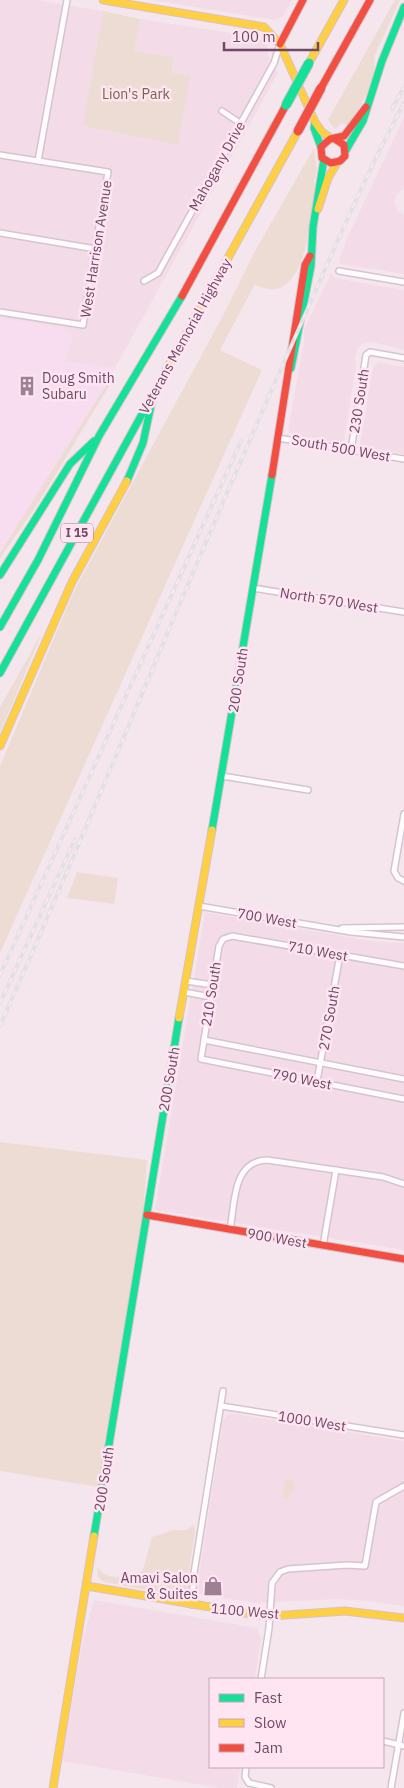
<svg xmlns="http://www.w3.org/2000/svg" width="404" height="1788" font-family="'IBM Plex Sans',sans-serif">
  <rect width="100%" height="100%" fill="#f5e6ed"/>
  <g fill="#f4dbe8">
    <path d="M0,0H36L103,11L84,126L178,145L172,73L174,58L134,51L140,19L258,37L267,45L268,55L278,73L115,368L65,362L73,336L66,329L0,318Z"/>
    <path d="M152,0H292L283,16L274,20Z"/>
    <path d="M404,117V188L396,195L394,203L398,211L404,215V274L340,264L339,260L346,241Z"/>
    <path d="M331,273L335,278L404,290V350L372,342L363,343L358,348L355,357L356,367L344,440L341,443L291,434L288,431L304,343V330Z"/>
    <path d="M378,362L404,367V454L362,447L360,444L373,367Z"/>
    <path d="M205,912L376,942L404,943V1250L155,1210Z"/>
    <path d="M235,1414L404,1441V1606L369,1601L337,1599L256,1603L199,1594V1574L223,1421L227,1415Z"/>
    <path d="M94,1600L257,1628L261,1639L255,1679H210V1767H240L237,1788H220L62,1761L83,1639Z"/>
  </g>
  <path fill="#f8dcf0" d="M0,318L66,329L73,336L65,362L115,368L89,414L0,553Z"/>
  <g fill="#eddcd4">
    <path d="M395,0H400L374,57C379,76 359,109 349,125L341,124L335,129L328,120Z"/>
    <path d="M103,11L140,19L134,51L174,57L172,73L190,76L178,145L83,126Z"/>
    <path d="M314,148L317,170L314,183L317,185C311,216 305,313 255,284L220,350L262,370L0,953V766L73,593L227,308L254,253Z"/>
    <path d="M110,379L112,381L39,502L0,558V553Z"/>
    <path d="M43,631L0,733V707Z"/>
    <path d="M77,872L118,878L114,904L67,898Z"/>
    <path d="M0,1142L147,1160L142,1226L98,1487L0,1471Z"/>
    <path d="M289,1480L293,1481L295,1489L288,1499L282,1498L285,1481Z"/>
    <path d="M194,1524L195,1531L189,1572V1590L184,1597L104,1582L98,1577L97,1566C104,1580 123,1577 137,1578L143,1569L152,1537L173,1530H187Z"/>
  </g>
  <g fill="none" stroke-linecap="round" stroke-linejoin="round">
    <defs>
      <g id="street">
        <path d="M222,111L240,123"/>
        <path d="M0,155L108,172L83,325L0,312"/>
        <path d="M38,161L67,0"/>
        <path d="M0,233L96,249"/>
        <path d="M339,271L404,282"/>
        <path d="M144,281L158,273L274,63L280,44"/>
        <path d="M278,438L404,459"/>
        <path d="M351,450L366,355L370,352L404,358"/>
        <path d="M253,588L404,612"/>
        <path d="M222,776L308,790"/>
        <path d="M404,814L394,871L398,878L404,881"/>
        <path d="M199,906L351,932L404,937"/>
        <path d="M342,928L404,927"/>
        <path d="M404,966L232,936L223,939L219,946L201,1059L404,1099"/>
        <path d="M186,981L213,985"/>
        <path d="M184,992L211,997"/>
        <path d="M204,1040L404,1079"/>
        <path d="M317,1081L340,955"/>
        <path d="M230,1230C235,1204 232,1161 267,1160L383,1177L404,1184"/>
        <path d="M323,1246L336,1170"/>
        <path d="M221,1406L404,1435"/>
        <path d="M192,1605L194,1573L223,1391"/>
        <path d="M261,1679L269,1628L272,1583L280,1572L288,1569L347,1565L365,1566L376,1502L404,1486"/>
        <path d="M383,1741L404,1746"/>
        <path d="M246,1767L245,1777L249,1783L271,1788"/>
        <path d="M391,1788L404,1713"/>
      </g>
      <g id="fast">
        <path d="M315,123L314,128L321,147"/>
        <path d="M346,150L363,121L382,61L404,7"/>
        <path d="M291,368L311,266L313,227L324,159"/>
        <path d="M127,481L143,443L153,396"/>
        <path d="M0,575L70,464L94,441"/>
        <path d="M0,627L38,560L99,436L182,296"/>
        <path d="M0,673L169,365"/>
        <path d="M212,830L272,475"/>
        <path d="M94,1536L179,1018"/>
      </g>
      <g id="slow">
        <path d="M103,0L264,27L280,44L315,122L322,132L332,139"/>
        <path d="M309,63L344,0"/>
        <path d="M318,209L328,178L337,163"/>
        <path d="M169,365L298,131"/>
        <path d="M0,746L72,582L127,481"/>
        <path d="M179,1018L212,830"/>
        <path d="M87,1586L251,1614L271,1616L345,1611L404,1618"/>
        <path d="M53,1788L94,1536"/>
      </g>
      <g id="jam">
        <path d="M280,44L303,0"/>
        <path d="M321,88L370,0"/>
        <path d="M335,139L344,145L345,156L340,161L331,163L322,158L321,147L330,139L344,136L366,107"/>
        <path d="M182,296L286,105"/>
        <path d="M272,475L305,265L310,256"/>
        <path d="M147,1215L404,1259"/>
      </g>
    </defs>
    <use href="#street" stroke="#d5c4cf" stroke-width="8"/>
    <use href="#fast" stroke="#d4c3cd" stroke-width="9"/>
    <use href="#slow" stroke="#d4c3cd" stroke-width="9"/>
    <use href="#jam" stroke="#d4c3cd" stroke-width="9"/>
    <use href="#street" stroke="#fefbfc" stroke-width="5"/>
    <use href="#fast" stroke="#16e098" stroke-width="7"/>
    <use href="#slow" stroke="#ffcf43" stroke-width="7"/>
    <use href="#jam" stroke="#f24e42" stroke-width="7"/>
    <defs>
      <g id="rail">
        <path d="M392,109L404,87"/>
        <path d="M0,975L241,441"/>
        <path d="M0,1003L75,839"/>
        <path d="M0,1026C97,808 184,587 281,369C321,280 358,189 404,103"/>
      </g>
    </defs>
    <use href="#rail" stroke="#e1e1e4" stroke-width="4"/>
    <use href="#rail" stroke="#fee5f1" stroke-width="2" stroke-dasharray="5.5" stroke-linecap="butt"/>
    <defs>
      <path id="fast-bridge" d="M286,105L309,63"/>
      <path id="jam-bridge" d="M298,131L321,88"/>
    </defs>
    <use href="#fast-bridge" stroke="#d3c4ce" stroke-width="11" stroke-linecap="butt"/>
    <use href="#jam-bridge" stroke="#d3c4ce" stroke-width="11" stroke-linecap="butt"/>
    <use href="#fast-bridge" stroke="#16e098" stroke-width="9"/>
    <use href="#jam-bridge" stroke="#f24e42" stroke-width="9"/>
  </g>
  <defs>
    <symbol id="building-bare" viewBox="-9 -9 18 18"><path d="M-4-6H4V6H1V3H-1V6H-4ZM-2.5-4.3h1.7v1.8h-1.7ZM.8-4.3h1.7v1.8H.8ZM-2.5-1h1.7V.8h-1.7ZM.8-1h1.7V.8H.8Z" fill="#9e8095" stroke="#fee5f1" stroke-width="2.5" paint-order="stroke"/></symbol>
    <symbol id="shop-bare" viewBox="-9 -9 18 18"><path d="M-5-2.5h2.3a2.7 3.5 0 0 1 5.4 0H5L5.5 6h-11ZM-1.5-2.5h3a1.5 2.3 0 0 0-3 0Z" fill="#9e8095" stroke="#fee5f1" stroke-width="2.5" paint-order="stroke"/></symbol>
  </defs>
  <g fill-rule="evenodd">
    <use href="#building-bare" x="13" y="372" width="28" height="28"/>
    <use href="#shop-bare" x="199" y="1572" width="28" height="28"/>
  </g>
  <g text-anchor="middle" stroke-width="5" stroke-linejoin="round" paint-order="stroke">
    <rect fill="#fee5f1" stroke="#9a788f" stroke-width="1" x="61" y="523.5" width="32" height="19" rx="4"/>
    <g font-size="12" font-weight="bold" fill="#6f4965">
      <text x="77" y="537">I 15</text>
    </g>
    <g font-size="14" fill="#7a6644" stroke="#fee5f1">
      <text x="136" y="99">Lion's Park</text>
    </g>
    <g font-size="14" fill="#6f4965" stroke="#fee5f1">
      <text transform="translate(217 166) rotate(-61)" y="5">Mahogany Drive</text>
      <text transform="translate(96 249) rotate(-81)" y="5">West Harrison Avenue</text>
      <text transform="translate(185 336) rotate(-61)" y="5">Veterans Memorial Highway</text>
      <text transform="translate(359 401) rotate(-81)" y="5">230 South</text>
      <text transform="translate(341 448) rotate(10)" y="5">South 500 West</text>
      <text transform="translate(329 600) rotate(9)" y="5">North 570 West</text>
      <text transform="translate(238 680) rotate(-81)" y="5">200 South</text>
      <text transform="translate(267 918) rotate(10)" y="5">700 West</text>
      <text transform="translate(318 951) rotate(10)" y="5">710 West</text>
      <text transform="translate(211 994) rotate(-81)" y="5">210 South</text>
      <text transform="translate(329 1018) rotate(-80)" y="5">270 South</text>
      <text transform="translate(169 1079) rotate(-80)" y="5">200 South</text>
      <text transform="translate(302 1079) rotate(11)" y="5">790 West</text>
      <text transform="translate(277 1238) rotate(10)" y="5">900 West</text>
      <text transform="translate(312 1421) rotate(9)" y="5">1000 West</text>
      <text transform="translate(104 1479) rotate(-81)" y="5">200 South</text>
      <text transform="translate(245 1611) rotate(5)" y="5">1100 West</text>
    </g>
    <g font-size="14" fill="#6f4965" stroke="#fee5f1" text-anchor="start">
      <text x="42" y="383">Doug Smith<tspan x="42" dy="16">Subaru</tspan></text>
      <text x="198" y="1583" text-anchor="end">Amavi Salon<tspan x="198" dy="16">&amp; Suites</tspan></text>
    </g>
  </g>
  <rect x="209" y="1678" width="175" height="90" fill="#fee5f1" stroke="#c5a7b9"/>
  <rect x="219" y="1694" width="25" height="8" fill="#16e098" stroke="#c5a7b9"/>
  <text x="254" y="1703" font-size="15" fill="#6f4965">Fast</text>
  <rect x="219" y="1719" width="25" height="8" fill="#ffcf43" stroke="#c5a7b9"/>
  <text x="254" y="1728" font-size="15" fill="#6f4965">Slow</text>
  <rect x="219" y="1744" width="25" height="8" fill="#f24e42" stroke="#c5a7b9"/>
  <text x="254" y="1753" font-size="15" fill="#6f4965">Jam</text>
  <path d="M224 42v8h94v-8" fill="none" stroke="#6f4965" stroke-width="2.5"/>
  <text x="232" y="42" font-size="15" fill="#6f4965" stroke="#fee5f1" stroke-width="4" paint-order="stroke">100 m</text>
</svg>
